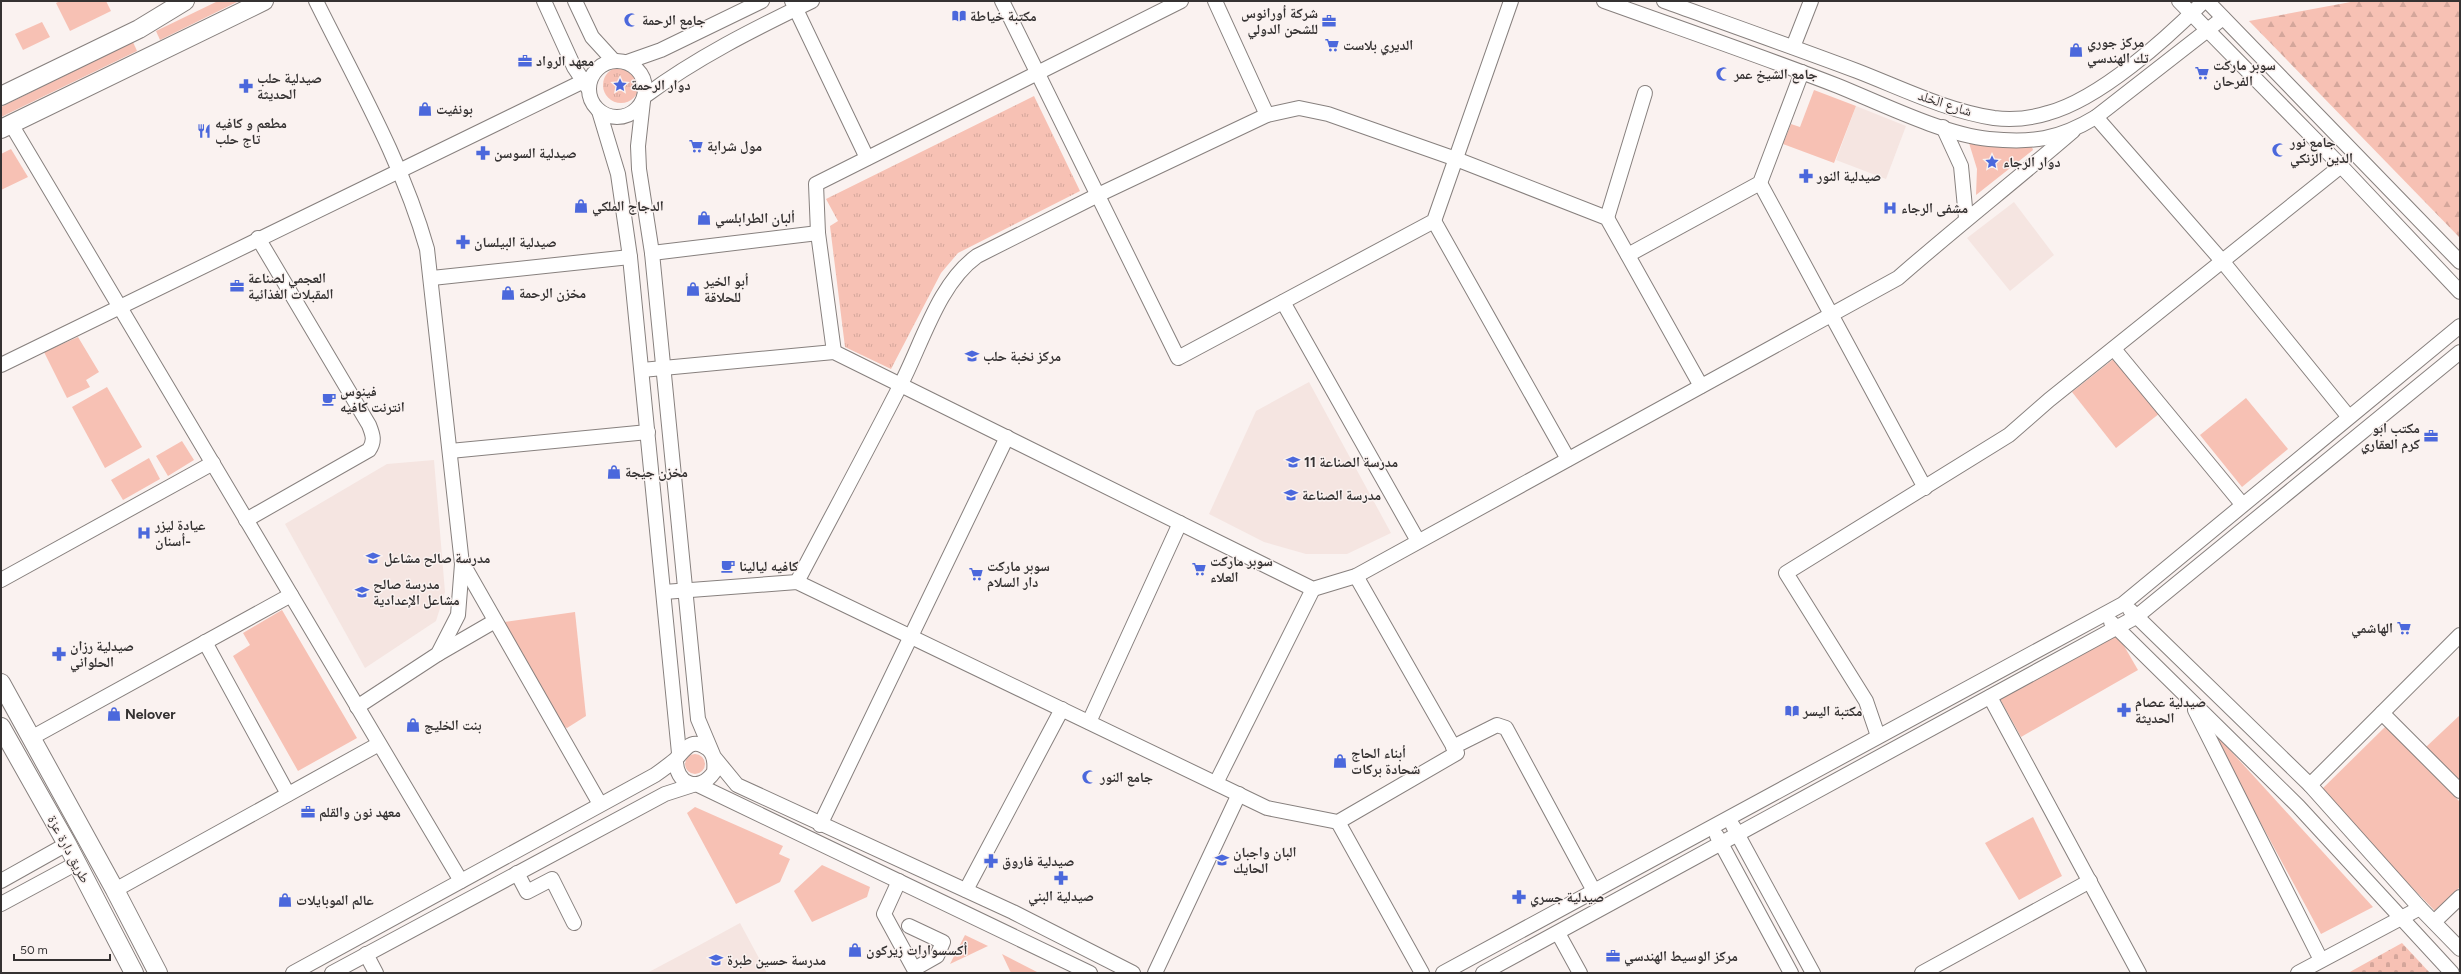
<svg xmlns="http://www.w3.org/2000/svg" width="2461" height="974" font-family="Figtree,'Noto Naskh Arabic',sans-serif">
  <defs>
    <pattern id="forest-firs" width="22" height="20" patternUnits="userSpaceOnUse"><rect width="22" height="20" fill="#f7c1b4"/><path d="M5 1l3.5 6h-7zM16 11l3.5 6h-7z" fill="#d4a69b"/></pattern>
    <pattern id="cemetery-stones" width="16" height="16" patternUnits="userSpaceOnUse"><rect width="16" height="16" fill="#f7c1b4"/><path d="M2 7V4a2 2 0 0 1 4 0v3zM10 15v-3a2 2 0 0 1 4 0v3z" fill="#d4a69b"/></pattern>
    <pattern id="park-tufts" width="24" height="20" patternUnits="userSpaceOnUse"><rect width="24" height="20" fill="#f7c1b4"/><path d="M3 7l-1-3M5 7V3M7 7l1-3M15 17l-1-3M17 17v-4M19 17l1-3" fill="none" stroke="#d4a69b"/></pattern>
  </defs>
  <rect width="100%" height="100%" fill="#faf2f0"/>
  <g fill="#f5e5e1">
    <path d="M1856,106L1906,126L1886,179L1836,160Z"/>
    <path d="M2014,202L2054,255L2010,291L1967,238Z"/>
    <path d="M1309,382L1391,533L1347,554H1306L1264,542L1209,514L1256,411Z"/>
    <path d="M434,460L445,592L436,621L365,668L285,524L387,464Z"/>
    <path d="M740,923L767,973H647L696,947Z"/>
  </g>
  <g fill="#f7c1b4">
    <path d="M60,1H106L111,11L70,31L56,3Z"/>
    <path d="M218,1H239L160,40L156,31Z"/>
    <path d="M42,22L50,37L23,50L15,34Z"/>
    <path d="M133,42L137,51L1,117V107Z"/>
    <path d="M1814,90L1856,106L1834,163L1783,144L1791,124L1800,127Z"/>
    <path d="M1969,143L2032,147L2033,150L1976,195L1977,169Z"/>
    <path d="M11,149L28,177L1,190V154Z"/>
    <path d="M78,337L99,372L86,380L90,387L67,398L44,352Z"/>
    <path d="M2116,357L2160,413L2116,448L2072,392Z"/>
    <path d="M107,387L142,447L105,468L72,407Z"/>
    <path d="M2246,398L2288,449L2242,487L2200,435Z"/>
    <path d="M182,441L194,460L168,476L156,456Z"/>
    <path d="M149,458L160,479L123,500L111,480Z"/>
    <path d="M282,610L357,738L298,771L233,656L250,645L243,633Z"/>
    <path d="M575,612L586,716L567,728L560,725L504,622Z"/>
    <path d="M2116,632L2138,670L2021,737L2000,699Z"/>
    <path d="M2460,715V781L2426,747Z"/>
    <path d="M2208,726L2373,907L2321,934Z"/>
    <path d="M2386,726L2460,802V887L2435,911L2319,792Z"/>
    <circle cx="695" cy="764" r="10"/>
    <path d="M695,807L783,846L779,854L790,859L780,882L736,904L687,813Z"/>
    <path d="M2033,817L2062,876L2019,900L1985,843Z"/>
    <path d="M822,865L870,887L867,897L812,922L794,891Z"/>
    <path d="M965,935L988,946L950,964Z"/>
    <path d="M1002,954L1039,973H1011Z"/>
  </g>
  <path fill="url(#forest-firs)" d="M2356,1L2460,2V238L2249,21Z"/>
  <path fill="url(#cemetery-stones)" d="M2402,943L2430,973H2348Z"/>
  <g fill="url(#park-tufts)">
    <circle cx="621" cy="85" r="18"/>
    <path d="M1034,96L1080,191L958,253L941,273L891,369L845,347L830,226L838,221L826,199Z"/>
  </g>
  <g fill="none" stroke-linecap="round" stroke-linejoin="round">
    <defs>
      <g id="minor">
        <path d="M316,1C356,82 402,161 427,249L462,564L458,615L438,654L357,707"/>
        <path d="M544,1L574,67L588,88"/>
        <path d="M575,1L592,37L613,60"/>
        <path d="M792,1L867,158"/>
        <path d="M1002,1L1178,358L1434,221L1511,1"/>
        <path d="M1215,1L1267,115"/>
        <path d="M1604,1C1682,29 1761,56 1838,86C1880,103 1945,135 1989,139C2032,143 2058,140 2096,117L2223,18"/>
        <path d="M1664,1C1728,24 1793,47 1857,71C1901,88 1947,111 1994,118C2011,120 2032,118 2048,113C2100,99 2166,39 2204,1"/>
        <path d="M2179,1L2341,166L2460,292"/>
        <path d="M2207,1L2460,262"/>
        <path d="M1793,47L1811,1"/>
        <circle cx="617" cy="89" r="28"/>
        <path d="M627,62L661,50L762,1"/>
        <path d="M645,96C696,58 754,29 812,1"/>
        <path d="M643,101L638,146L639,169L652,253L698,719L714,757L737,785L1013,912L1133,973"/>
        <path d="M599,111L618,174L630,257L679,753"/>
        <path d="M2096,117L2223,262L2348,416"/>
        <path d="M11,124L461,881"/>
        <path d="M1943,127L1961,166L1966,218"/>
        <path d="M1760,183L1925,488"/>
        <path d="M1607,218L1645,93"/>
        <path d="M1434,221L1568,459"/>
        <path d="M652,253L818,233"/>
        <path d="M1628,255L1760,183L1802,72"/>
        <path d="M432,278L630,257"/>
        <path d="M1283,302L1418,541"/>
        <path d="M2114,349L2242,504"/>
        <path d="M834,352L818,233L816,184L1181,1"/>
        <path d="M1,365L590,78"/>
        <path d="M642,370L834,352L1313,589L1356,576L1898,278C1955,228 2015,181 2073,131"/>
        <path d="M450,451L648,432"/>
        <path d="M246,520L369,450C375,441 373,435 369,425L258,238"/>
        <path d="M463,564L600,804"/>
        <path d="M1,580L213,463"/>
        <path d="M797,582C831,517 867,451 900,386C922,344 938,284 977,256L1098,195L1267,115L1299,108L1328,114L1456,159L1607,218L1701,386"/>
        <path d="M664,592L797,582L1267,808L1338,822L1457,753L1356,576"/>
        <path d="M2130,610L2310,785L2420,908L2460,949"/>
        <path d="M2111,622L2298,806L2452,973"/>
        <path d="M205,642L288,794"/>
        <path d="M438,654L495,621"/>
        <path d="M1990,697L2139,973"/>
        <path d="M2195,710L2321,960"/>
        <path d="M2382,713L2460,791"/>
        <path d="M1089,722L1180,523"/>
        <path d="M1878,736L1866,701L1786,573L2009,435L2049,400L2341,166"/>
        <path d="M31,738L291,595"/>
        <path d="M1453,747L1497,725L1506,728L1594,891"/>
        <path d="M1216,783L1313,589"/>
        <path d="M2310,785L2460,635"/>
        <path d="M1338,822L1422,973"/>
        <path d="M820,825L1007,437"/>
        <path d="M1733,826L1813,973"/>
        <path d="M1717,836L1791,973"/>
        <path d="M517,873L527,892L552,879L574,923"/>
        <path d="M1,881L67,844"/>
        <path d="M899,881L884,914L914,969L937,956L943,942L909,926"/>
        <path d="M115,890L379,744"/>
        <path d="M966,890L1062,709"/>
        <path d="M1,904L77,863"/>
        <path d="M2434,922L2460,897"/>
        <path d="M1558,933L1580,973"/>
        <path d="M366,954L376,973"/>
        <path d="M293,973L655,775C662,770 669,765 675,760C685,750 691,736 708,749C715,755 715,764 714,772C699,794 675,784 676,759"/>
        <path d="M332,973L665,794L696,784L1090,973"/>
        <path d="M1155,973L1239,794"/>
        <path d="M1443,973L2123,604L2460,326"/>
        <path d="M1483,973L2136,617L2460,352"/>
        <path d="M1922,973L2090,881"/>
        <path d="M2298,973L2420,908"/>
      </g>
      <g id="major">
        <path d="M1,96L139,29L185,1"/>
        <path d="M1,129L264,1"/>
        <path d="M1,683L115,890L158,973"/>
        <path d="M1,727L67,844L134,973"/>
      </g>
    </defs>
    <use href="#minor" stroke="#87807e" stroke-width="16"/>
    <use href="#major" stroke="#87807e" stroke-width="20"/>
    <use href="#minor" stroke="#fff" stroke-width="14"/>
    <use href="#major" stroke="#fff" stroke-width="18"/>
  </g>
  <defs>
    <symbol id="library-bare" viewBox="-9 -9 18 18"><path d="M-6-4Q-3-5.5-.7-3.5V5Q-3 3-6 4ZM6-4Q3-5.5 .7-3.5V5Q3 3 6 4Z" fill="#4b68dc" stroke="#faf2f0" stroke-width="2.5" paint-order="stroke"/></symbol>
    <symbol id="mosque-bare" viewBox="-9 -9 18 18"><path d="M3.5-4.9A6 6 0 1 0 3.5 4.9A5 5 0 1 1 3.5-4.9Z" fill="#4b68dc" stroke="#faf2f0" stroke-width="2.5" paint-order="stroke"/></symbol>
    <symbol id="office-bare" viewBox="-9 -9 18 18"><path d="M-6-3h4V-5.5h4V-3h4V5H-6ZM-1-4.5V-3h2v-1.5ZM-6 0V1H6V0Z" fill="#4b68dc" stroke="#faf2f0" stroke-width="2.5" paint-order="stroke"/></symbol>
    <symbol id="supermarket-bare" viewBox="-9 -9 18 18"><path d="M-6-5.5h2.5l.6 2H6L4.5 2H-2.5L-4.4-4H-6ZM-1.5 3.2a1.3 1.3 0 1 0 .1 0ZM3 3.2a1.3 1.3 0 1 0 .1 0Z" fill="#4b68dc" stroke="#faf2f0" stroke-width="2.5" paint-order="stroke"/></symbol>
    <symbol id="shop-bare" viewBox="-9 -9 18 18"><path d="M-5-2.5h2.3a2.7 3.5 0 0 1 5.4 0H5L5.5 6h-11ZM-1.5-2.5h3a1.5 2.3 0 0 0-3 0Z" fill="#4b68dc" stroke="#faf2f0" stroke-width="2.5" paint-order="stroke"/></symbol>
    <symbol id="sight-bare" viewBox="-9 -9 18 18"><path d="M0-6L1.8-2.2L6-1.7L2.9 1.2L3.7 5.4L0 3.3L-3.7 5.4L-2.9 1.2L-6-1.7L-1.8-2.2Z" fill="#4b68dc" stroke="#faf2f0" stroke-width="2.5" paint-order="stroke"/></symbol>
    <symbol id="pharmacy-bare" viewBox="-9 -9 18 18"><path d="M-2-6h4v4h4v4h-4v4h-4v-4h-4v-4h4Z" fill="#4b68dc" stroke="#faf2f0" stroke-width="2.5" paint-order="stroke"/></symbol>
    <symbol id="restaurant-bare" viewBox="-9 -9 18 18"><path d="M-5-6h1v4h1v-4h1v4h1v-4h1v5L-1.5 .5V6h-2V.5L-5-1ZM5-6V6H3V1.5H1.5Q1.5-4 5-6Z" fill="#4b68dc" stroke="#faf2f0" stroke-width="2.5" paint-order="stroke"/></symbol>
    <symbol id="hospital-bare" viewBox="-9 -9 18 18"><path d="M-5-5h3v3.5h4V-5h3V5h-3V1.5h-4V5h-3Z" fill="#4b68dc" stroke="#faf2f0" stroke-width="2.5" paint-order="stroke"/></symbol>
    <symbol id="school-bare" viewBox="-9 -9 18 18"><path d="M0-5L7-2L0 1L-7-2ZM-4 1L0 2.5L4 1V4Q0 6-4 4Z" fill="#4b68dc" stroke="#faf2f0" stroke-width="2.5" paint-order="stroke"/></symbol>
    <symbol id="cafe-bare" viewBox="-9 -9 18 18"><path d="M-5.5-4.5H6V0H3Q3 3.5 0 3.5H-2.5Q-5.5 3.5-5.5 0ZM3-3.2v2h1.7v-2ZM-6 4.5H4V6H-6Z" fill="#4b68dc" stroke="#faf2f0" stroke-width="2.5" paint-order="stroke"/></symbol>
  </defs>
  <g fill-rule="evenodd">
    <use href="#library-bare" x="949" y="6" width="20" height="20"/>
    <use href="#mosque-bare" x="621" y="10" width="20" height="20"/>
    <use href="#office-bare" x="1319" y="11" width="20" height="20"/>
    <use href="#supermarket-bare" x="1322" y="35" width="20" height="20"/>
    <use href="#shop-bare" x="2066" y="40" width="20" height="20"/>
    <use href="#office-bare" x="515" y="51" width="20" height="20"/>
    <use href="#supermarket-bare" x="2192" y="63" width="20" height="20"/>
    <use href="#mosque-bare" x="1713" y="64" width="20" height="20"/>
    <use href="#sight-bare" x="610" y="75" width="20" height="20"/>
    <use href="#pharmacy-bare" x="236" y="76" width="20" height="20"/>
    <use href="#shop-bare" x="415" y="99" width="20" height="20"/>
    <use href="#restaurant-bare" x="194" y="121" width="20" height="20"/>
    <use href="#supermarket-bare" x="686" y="136" width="20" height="20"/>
    <use href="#mosque-bare" x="2269" y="140" width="20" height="20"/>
    <use href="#pharmacy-bare" x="473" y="143" width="20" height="20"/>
    <use href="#sight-bare" x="1982" y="152" width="20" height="20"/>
    <use href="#pharmacy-bare" x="1796" y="166" width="20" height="20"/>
    <use href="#shop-bare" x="571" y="196" width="20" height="20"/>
    <use href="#hospital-bare" x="1880" y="198" width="20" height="20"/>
    <use href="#shop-bare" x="694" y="208" width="20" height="20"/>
    <use href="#pharmacy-bare" x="453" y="232" width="20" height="20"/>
    <use href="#office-bare" x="227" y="276" width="20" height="20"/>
    <use href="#shop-bare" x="683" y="279" width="20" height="20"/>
    <use href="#shop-bare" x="498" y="283" width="20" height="20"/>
    <use href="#school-bare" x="962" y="346" width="20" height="20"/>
    <use href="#cafe-bare" x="319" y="389" width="20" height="20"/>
    <use href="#office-bare" x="2421" y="426" width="20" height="20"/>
    <use href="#school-bare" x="1283" y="452" width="20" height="20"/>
    <use href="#shop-bare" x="604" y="462" width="20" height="20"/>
    <use href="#school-bare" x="1281" y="485" width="20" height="20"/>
    <use href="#hospital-bare" x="134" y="523" width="20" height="20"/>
    <use href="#school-bare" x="363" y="548" width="20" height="20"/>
    <use href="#cafe-bare" x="718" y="556" width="20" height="20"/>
    <use href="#supermarket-bare" x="1189" y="559" width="20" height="20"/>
    <use href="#supermarket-bare" x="966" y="564" width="20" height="20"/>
    <use href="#school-bare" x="352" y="582" width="20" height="20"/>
    <use href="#supermarket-bare" x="2394" y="618" width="20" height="20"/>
    <use href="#pharmacy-bare" x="49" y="644" width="20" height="20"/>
    <use href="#pharmacy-bare" x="2114" y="700" width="20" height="20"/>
    <use href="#library-bare" x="1782" y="701" width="20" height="20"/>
    <use href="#shop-bare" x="104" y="704" width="20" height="20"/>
    <use href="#shop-bare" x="403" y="715" width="20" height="20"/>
    <use href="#shop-bare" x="1330" y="751" width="20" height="20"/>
    <use href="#mosque-bare" x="1079" y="767" width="20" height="20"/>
    <use href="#office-bare" x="298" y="802" width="20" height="20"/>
    <use href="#school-bare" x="1212" y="850" width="20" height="20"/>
    <use href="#pharmacy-bare" x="981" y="851" width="20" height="20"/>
    <use href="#pharmacy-bare" x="1051" y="868" width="20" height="20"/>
    <use href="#pharmacy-bare" x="1509" y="887" width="20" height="20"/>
    <use href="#shop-bare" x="275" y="890" width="20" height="20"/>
    <use href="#shop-bare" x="845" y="940" width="20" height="20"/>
    <use href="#office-bare" x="1603" y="946" width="20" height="20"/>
    <use href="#school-bare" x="706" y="950" width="20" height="20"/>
  </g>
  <g text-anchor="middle" stroke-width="3" stroke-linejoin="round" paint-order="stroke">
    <g font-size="14" font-weight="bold" fill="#353232" stroke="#faf2f0" text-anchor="start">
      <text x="1318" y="18" text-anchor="end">شركة أورانوس<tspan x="1318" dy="16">للشحن الدولي</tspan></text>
      <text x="970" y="21">مكتبة خياطة</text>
      <text x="642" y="25">جامع الرحمة</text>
      <text x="2087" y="47">مركز جوري<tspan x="2087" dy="16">تك الهندسي</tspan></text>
      <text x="1343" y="50">الديري بلاست</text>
      <text x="536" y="66">معهد الرواد</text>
      <text x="2213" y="70">سوبر ماركت<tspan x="2213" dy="16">الفرحان</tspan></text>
      <text x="1734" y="79">جامع الشيخ عمر</text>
      <text x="257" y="83">صيدلية حلب<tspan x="257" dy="16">الحديثة</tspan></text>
      <text x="631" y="90">دوار الرحمة</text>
      <text x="436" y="114">بونفيت</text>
      <text x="215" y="128">مطعم و كافيه<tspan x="215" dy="16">تاج حلب</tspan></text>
      <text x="2290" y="147">جامع نور<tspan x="2290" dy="16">الدين الزنكي</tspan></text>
      <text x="707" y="151">مول شرابة</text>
      <text x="494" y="158">صيدلية السوسن</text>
      <text x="2003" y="167">دوار الرجاء</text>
      <text x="1817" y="181">صيدلية النور</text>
      <text x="592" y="211">الدجاج الملكي</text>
      <text x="1901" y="213">مشفى الرجاء</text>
      <text x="715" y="223">ألبان الطرابلسي</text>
      <text x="474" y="247">صيدلية البيلسان</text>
      <text x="248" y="283">العجمي لصناعة<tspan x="248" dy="16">المقبلات الغذائية</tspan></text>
      <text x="704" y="286">أبو الخير<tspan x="704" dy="16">للحلاقة</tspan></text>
      <text x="519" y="298">مخزن الرحمة</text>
      <text x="983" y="361">مركز نخبة حلب</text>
      <text x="340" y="396">فينوس<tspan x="340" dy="16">انترنت كافيه</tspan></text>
      <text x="2420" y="433" text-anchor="end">مكتب ابو<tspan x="2420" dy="16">كرم العقاري</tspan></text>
      <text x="1304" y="467">مدرسة الصناعة 11</text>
      <text x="625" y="477">مخزن جيجة</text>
      <text x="1302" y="500">مدرسة الصناعة</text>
      <text x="155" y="530">عيادة ليزر<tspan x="155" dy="16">أسنان-</tspan></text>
      <text x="384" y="563">مدرسة صالح مشاعل</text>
      <text x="1210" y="566">سوبر ماركت<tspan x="1210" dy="16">العلاء</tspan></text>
      <text x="739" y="571">كافيه ليالينا</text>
      <text x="987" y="571">سوبر ماركت<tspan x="987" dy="16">دار السلام</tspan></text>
      <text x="373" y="589">مدرسة صالح<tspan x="373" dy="16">مشاعل الإعدادية</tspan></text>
      <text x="2393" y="633" text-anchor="end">الهاشمي</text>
      <text x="70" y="651">صيدلية رزان<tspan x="70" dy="16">الحلواني</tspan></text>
      <text x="2135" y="707">صيدلية عصام<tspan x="2135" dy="16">الحديثة</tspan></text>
      <text x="1803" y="716">مكتبة اليسر</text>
      <text x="125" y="719">Nelover</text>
      <text x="424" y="730">بنت الخليج</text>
      <text x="1351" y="758">أبناء الحاج<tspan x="1351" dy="16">شحادة بركات</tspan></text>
      <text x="1100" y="782">جامع النور</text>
      <text x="319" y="817">معهد نون والقلم</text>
      <text x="1233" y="857">البان واجبان<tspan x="1233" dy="16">الحايك</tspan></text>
      <text x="1002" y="866">صيدلية فاروق</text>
      <text x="1061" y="901" text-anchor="middle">صيدلية البني</text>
      <text x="1530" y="902">صيدلية جسري</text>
      <text x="296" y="905">عالم الموبايلات</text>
      <text x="866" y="955">أكسسوارات زيركون</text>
      <text x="1624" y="961">مركز الوسيط الهندسي</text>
      <text x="727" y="965">مدرسة حسين طبرة</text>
    </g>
    <g font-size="14" fill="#353232" stroke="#faf2f0">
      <text transform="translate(1945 103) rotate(18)" y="5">شارع الخلد</text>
      <text transform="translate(69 849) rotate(62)" y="5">طريق دارة عزة</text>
    </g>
  </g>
  <rect width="2461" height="974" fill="none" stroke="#353232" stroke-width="4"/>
  <path d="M14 954v6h96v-6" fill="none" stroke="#353232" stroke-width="2"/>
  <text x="20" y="954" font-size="12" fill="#353232" stroke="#faf2f0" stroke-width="3" paint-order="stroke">50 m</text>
</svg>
